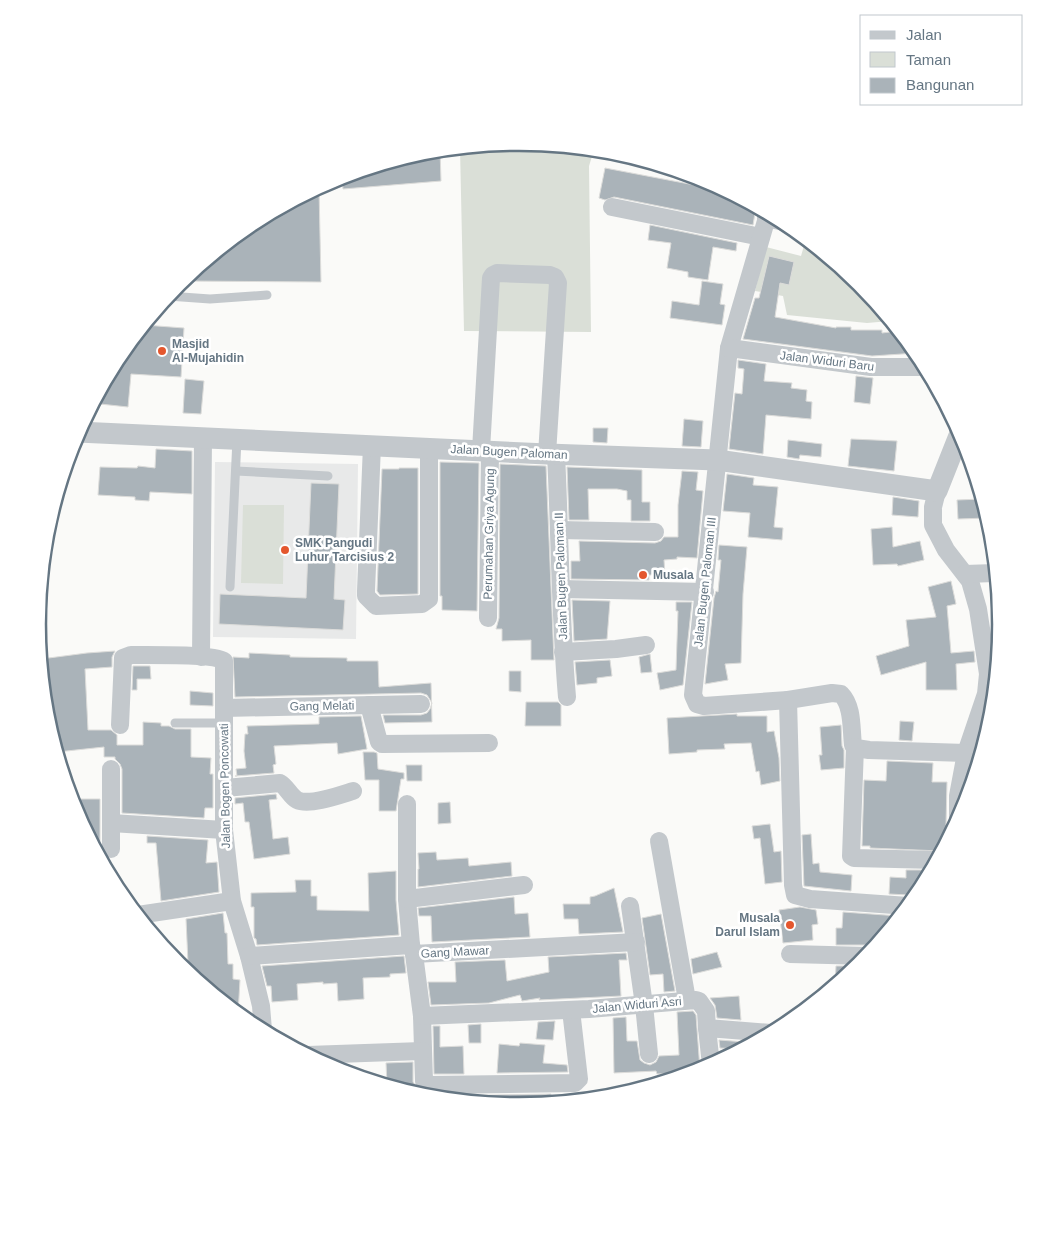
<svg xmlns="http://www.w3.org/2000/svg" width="1038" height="1248" font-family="Helvetica,sans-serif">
  <rect width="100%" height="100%" fill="#fafaf8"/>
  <path fill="#e8e9e9" d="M215,462L358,464L356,639L213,637Z"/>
  <g fill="#dadfd7">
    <path d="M519,143L594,150L589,166L591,332L464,331L460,148Z"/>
    <path d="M806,239L860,284L890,321L867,323L787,315L783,296L755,291L766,247L801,256Z"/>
    <path d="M243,505H284L283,584L241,583Z"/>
  </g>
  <g fill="#aab3b9" stroke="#dcdcda">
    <path d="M440,150L441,181L343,189L342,177L425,152Z"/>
    <path d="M605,168L726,191L756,207L753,225L614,197L605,200L599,198Z"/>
    <path d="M319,188L321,282L181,281L252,223Z"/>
    <path d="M650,225L737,243L736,251L713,247L708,280L688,277V272L667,268L671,243L648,240Z"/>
    <path d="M769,256L794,262L789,285L780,283L775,317L836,328V327H851V330H882V333L898,331L917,353L872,356L743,339L755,298H759Z"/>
    <path d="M702,281L723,284L720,304L725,305L722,325L670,318L672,301L699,305Z"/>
    <path d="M144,325L184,328L181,377L131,374L128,407L100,404L101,389L119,356Z"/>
    <path d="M738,360L766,364L764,381L792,383L791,388L807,390L806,401L812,402L811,419L766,415L763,454L729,449L735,393L742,394L744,369L738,368Z"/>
    <path d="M856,376L873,378L870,404L854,402Z"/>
    <path d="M185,379L204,381L201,414L183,413Z"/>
    <path d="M684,419L703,421L701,447L682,446Z"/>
    <path d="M593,428H608L607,443L593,442Z"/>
    <path d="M851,439L897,441L894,471L848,466Z"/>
    <path d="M788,440L822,444L821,457L800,455L799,459L787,457Z"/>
    <path d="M156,449L192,451V494L150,492L149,501L135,500V497L98,495L100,467L137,468L138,466L155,468Z"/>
    <path d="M440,462L479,463L477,611L442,610V596H440Z"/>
    <path d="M500,464L546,466L554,660H531V640L502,641V629H496L499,618Z"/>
    <path d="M567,467L642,470V502H650V521H631V500H627V491L617,489H588L589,520H569Z"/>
    <path d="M399,468H418V594L380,595L377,591L382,469H399Z"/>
    <path d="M682,471L698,472L696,490L703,491L697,558L677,557V559L664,560L665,575H649V580L571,579V561H580L579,541L655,543L661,541L664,537H678V505Z"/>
    <path d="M727,474L754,478L753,485L778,487L774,527L783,528L782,540L748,537L750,513L723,511Z"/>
    <path d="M311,483L339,484L334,599L345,600L343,630L219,624L220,594L306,598Z"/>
    <path d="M893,497L919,501L918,517L892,515Z"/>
    <path d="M982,499L987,518L958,519L957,500Z"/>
    <path d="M892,527L893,547L920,541L924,560L898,566L897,564L873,565L871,529Z"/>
    <path d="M719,545L747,547L743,594L741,663L725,664L728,680L705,684L714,598L716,591L718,592L721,560H718Z"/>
    <path d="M951,581L956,604L947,606L951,653L974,651L975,662L956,664L957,690H926V662L881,675L876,656L909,646L906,620L936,617L928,587Z"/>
    <path d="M572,600L610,601L607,639L574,641Z"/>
    <path d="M676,602H692L683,685L660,690L657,673L676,670L678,611H676Z"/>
    <path d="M115,651L112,657V667L85,669L88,730H111L117,735V745H143V722L161,723V726H169L175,729H191V757L211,758L210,774H213V808H205L204,818L122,813V769L120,764L115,759V757H104V747L57,752L47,718L41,659L87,653Z"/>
    <path d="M249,653L290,655V657L347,658V661H378L379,687L431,683L432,722L385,723L383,715H421L427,713L430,709L432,703L427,695L421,693L235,697L233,657L249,658Z"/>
    <path d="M650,654L652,672L641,673L639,657Z"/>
    <path d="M610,660L612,676L597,678V683L577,685L575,662Z"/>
    <path d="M133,666H150L151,679H137V690H132Z"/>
    <path d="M509,671H521V692L509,691Z"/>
    <path d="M190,691L213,693V706L190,705Z"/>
    <path d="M526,702H558L561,705V726H525Z"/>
    <path d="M737,714V716H767V732L774,731L779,758L780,781L761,785L759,771L756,772L751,743L724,744L725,749L697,750V752L669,754L667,718Z"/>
    <path d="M361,716L367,749L338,754L337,743L274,746L276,764L273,765L274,773L235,776H237L236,769L246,768L244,751L245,734H248L247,726L319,724V717Z"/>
    <path d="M900,721L914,722L912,741L899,740Z"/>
    <path d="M841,725L842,746L844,750V768L821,770L819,755H822L820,727Z"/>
    <path d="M363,752H374L377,753L378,769L404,773V779H401L396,811H379V780H365Z"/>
    <path d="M887,761L933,763L932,782H947L946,825H949L948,837L941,851L870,848V846H862L864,780L886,781Z"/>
    <path d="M406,765H422V781H407Z"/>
    <path d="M276,794L277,799L269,800L273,839L288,837L290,854L254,859L249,822H245L243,803L235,804V798Z"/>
    <path d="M71,799H100V845H94L74,808Z"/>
    <path d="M450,802L451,823L438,824V803Z"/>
    <path d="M770,824L774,852L781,851L782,882L765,884L760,838L754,839L752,826Z"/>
    <path d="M811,834L813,864L819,863L820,872L852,875L851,891L804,886L802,835Z"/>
    <path d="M147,836L208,840L206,863L217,862L219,892L161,901L156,843H147Z"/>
    <path d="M436,852L437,860L468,858L469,866L511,862L512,876L418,887V869H419L418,853Z"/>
    <path d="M906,870H931L914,898L909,895L889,894L890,877L906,878Z"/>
    <path d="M396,871V900L399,935L257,945L256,939L254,938V907H251V893L296,892L295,880H311V896H317V910L369,911L368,873Z"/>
    <path d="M614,888L623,932L579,934L578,919H564L563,904H590V897L595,896Z"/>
    <path d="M514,897L515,914L528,913L530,937L432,942L431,916H419L418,908Z"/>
    <path d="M800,907L816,910L818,924L812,925L813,940L783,943L779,910Z"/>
    <path d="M843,912L899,916L873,948L867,945H836V928H842Z"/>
    <path d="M223,913L225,933H227L228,964H233V979L240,980L238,1014L177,963H188L186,919Z"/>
    <path d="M661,914L675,991L664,992L663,974L650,975L642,918Z"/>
    <path d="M717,952L722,967L693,974L691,959Z"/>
    <path d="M626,953L627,960H619L621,996L539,1000L540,998L522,1001L520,995L489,1003L431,1005L428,982H456L455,962L505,960L507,981L549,972L548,957Z"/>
    <path d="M404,956L406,973L390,974V977L363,978L364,999L338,1001L337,983L323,984V982L297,984L298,1000L272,1002L271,986H267L262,966Z"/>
    <path d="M836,966H857L835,984Z"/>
    <path d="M739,996L741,1020L717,1018L715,1005L710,998Z"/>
    <path d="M693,1011L696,1015L700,1070L681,1076V1073L657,1074L656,1071L614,1073L613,1018L626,1017L627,1041H637L640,1060L644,1063L650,1065L656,1062L659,1056L679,1055L677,1012Z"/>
    <path d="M555,1021L553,1040L536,1039L538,1022Z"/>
    <path d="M481,1024V1043H469L468,1025Z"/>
    <path d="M433,1026H440V1047L463,1046L464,1074H434Z"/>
    <path d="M719,1040L745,1042V1046L741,1049L720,1048Z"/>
    <path d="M520,1043L545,1045L543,1063L567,1065L568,1072L497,1073L499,1044L519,1046Z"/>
    <path d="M413,1062V1082L419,1090L408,1091L387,1085L386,1063Z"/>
    <path d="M551,1094V1102L519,1105L437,1097V1096Z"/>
  </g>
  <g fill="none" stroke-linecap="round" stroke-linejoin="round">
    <g stroke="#c3c8cc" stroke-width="9">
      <path d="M168,296L210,299L267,295"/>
      <path d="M236,471L328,476"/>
      <path d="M230,587L237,439"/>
      <path d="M175,723H224"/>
    </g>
    <g stroke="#c3c8cc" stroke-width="18">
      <path d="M612,207L761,237"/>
      <path d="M768,214L729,348L693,695L697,704L704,706L788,700L793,885L795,895L810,899L908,906"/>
      <path d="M766,218L784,222"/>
      <path d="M729,348L871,367H925"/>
      <path d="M372,445L366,591V596L376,606L422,604L429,599V448"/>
      <path d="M481,450L491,278L493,275L497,273L550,275L555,277L558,283L547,454"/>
      <path d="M556,454C560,535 560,616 567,697"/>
      <path d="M937,491L933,507V525L946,550L970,581L978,609L988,674L986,694L966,753L958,796V820"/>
      <path d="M560,530L655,532"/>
      <path d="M965,574L995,573"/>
      <path d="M561,589L705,592"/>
      <path d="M488,618L490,451"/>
      <path d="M563,652L616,649L646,645"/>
      <path d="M201,657L203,438"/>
      <path d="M788,700L832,693L841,694C853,706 851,728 853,745L856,748L869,750L966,753"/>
      <path d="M369,705L379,742L382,744L489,743"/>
      <path d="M224,708L421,704"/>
      <path d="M120,725L123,658L131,655C147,655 215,654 224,661V830L232,901L249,956L261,1006L263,1030"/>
      <path d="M855,747L851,856L854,858L936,860"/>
      <path d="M225,788L280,783C287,787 290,796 297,800C309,806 340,795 353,791"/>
      <path d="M407,804V899L411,945"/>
      <path d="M111,823L224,830"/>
      <path d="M659,841L687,1000"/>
      <path d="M111,849V769"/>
      <path d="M407,899L524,885"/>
      <path d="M630,906L644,1005L649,1054"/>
      <path d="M138,915L232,901"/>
      <path d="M414,954L636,942"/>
      <path d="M790,954L867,956"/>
      <path d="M249,956L411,945L414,954L422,1016L424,1081L429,1085L575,1083L579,1079L571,1010"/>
      <path d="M422,1016L589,1009L696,1000L699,1001L706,1011L707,1028L771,1033"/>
      <path d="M707,1028L711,1065"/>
      <path d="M308,1055L422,1051"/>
    </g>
    <path stroke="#c3c8cc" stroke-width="21" d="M78,432L547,454L717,460L937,491L960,433"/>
  </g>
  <g fill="#e4572e" stroke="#fff" stroke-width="2">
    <circle cx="162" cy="351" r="5"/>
    <circle cx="285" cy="550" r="5"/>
    <circle cx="643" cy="575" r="5"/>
    <circle cx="790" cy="925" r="5"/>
  </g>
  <g text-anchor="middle" stroke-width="5" stroke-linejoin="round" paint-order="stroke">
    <g font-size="12" font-weight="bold" fill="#657683" stroke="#fff" text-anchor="start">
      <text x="172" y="348">Masjid<tspan x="172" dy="14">Al-Mujahidin</tspan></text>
      <text x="295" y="547">SMK Pangudi<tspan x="295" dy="14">Luhur Tarcisius 2</tspan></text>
      <text x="653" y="579">Musala</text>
      <text x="780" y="922" text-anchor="end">Musala<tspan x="780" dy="14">Darul Islam</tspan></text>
    </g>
    <g font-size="12" fill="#657683" stroke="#fff">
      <text transform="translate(827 361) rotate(7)" y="4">Jalan Widuri Baru</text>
      <text transform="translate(509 452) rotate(3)" y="4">Jalan Bugen Paloman</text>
      <text transform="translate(489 534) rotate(-89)" y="4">Perumahan Griya Agung</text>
      <text transform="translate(561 576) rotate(-92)" y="4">Jalan Bugen Paloman II</text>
      <text transform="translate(705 582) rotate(-84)" y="4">Jalan Bugen Paloman III</text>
      <text transform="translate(322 706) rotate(-1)" y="4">Gang Melati</text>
      <text transform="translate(225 786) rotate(-91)" y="4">Jalan Bogen Poncowati</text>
      <text transform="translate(455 952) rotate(-3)" y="4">Gang Mawar</text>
      <text transform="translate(637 1005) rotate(-5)" y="4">Jalan Widuri Asri</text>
    </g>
  </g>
  <path d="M0 0H1038V1248H0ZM46 624a473 473 0 1 1 946 0a473 473 0 1 1-946 0Z" fill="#fff" fill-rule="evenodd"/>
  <path fill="none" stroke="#657683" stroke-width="2.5" d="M46 624a473 473 0 1 1 946 0a473 473 0 1 1-946 0Z"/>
  <rect x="860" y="15" width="162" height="90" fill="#ffffff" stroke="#c1c8cd"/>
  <rect x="870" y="31" width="25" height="8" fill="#c3c8cc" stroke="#c1c8cd"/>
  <text x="906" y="40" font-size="15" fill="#657683">Jalan</text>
  <rect x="870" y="52" width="25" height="15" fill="#dadfd7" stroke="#c1c8cd"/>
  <text x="906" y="65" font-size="15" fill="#657683">Taman</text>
  <rect x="870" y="78" width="25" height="15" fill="#aab3b9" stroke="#c1c8cd"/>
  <text x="906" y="90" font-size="15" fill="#657683">Bangunan</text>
</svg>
